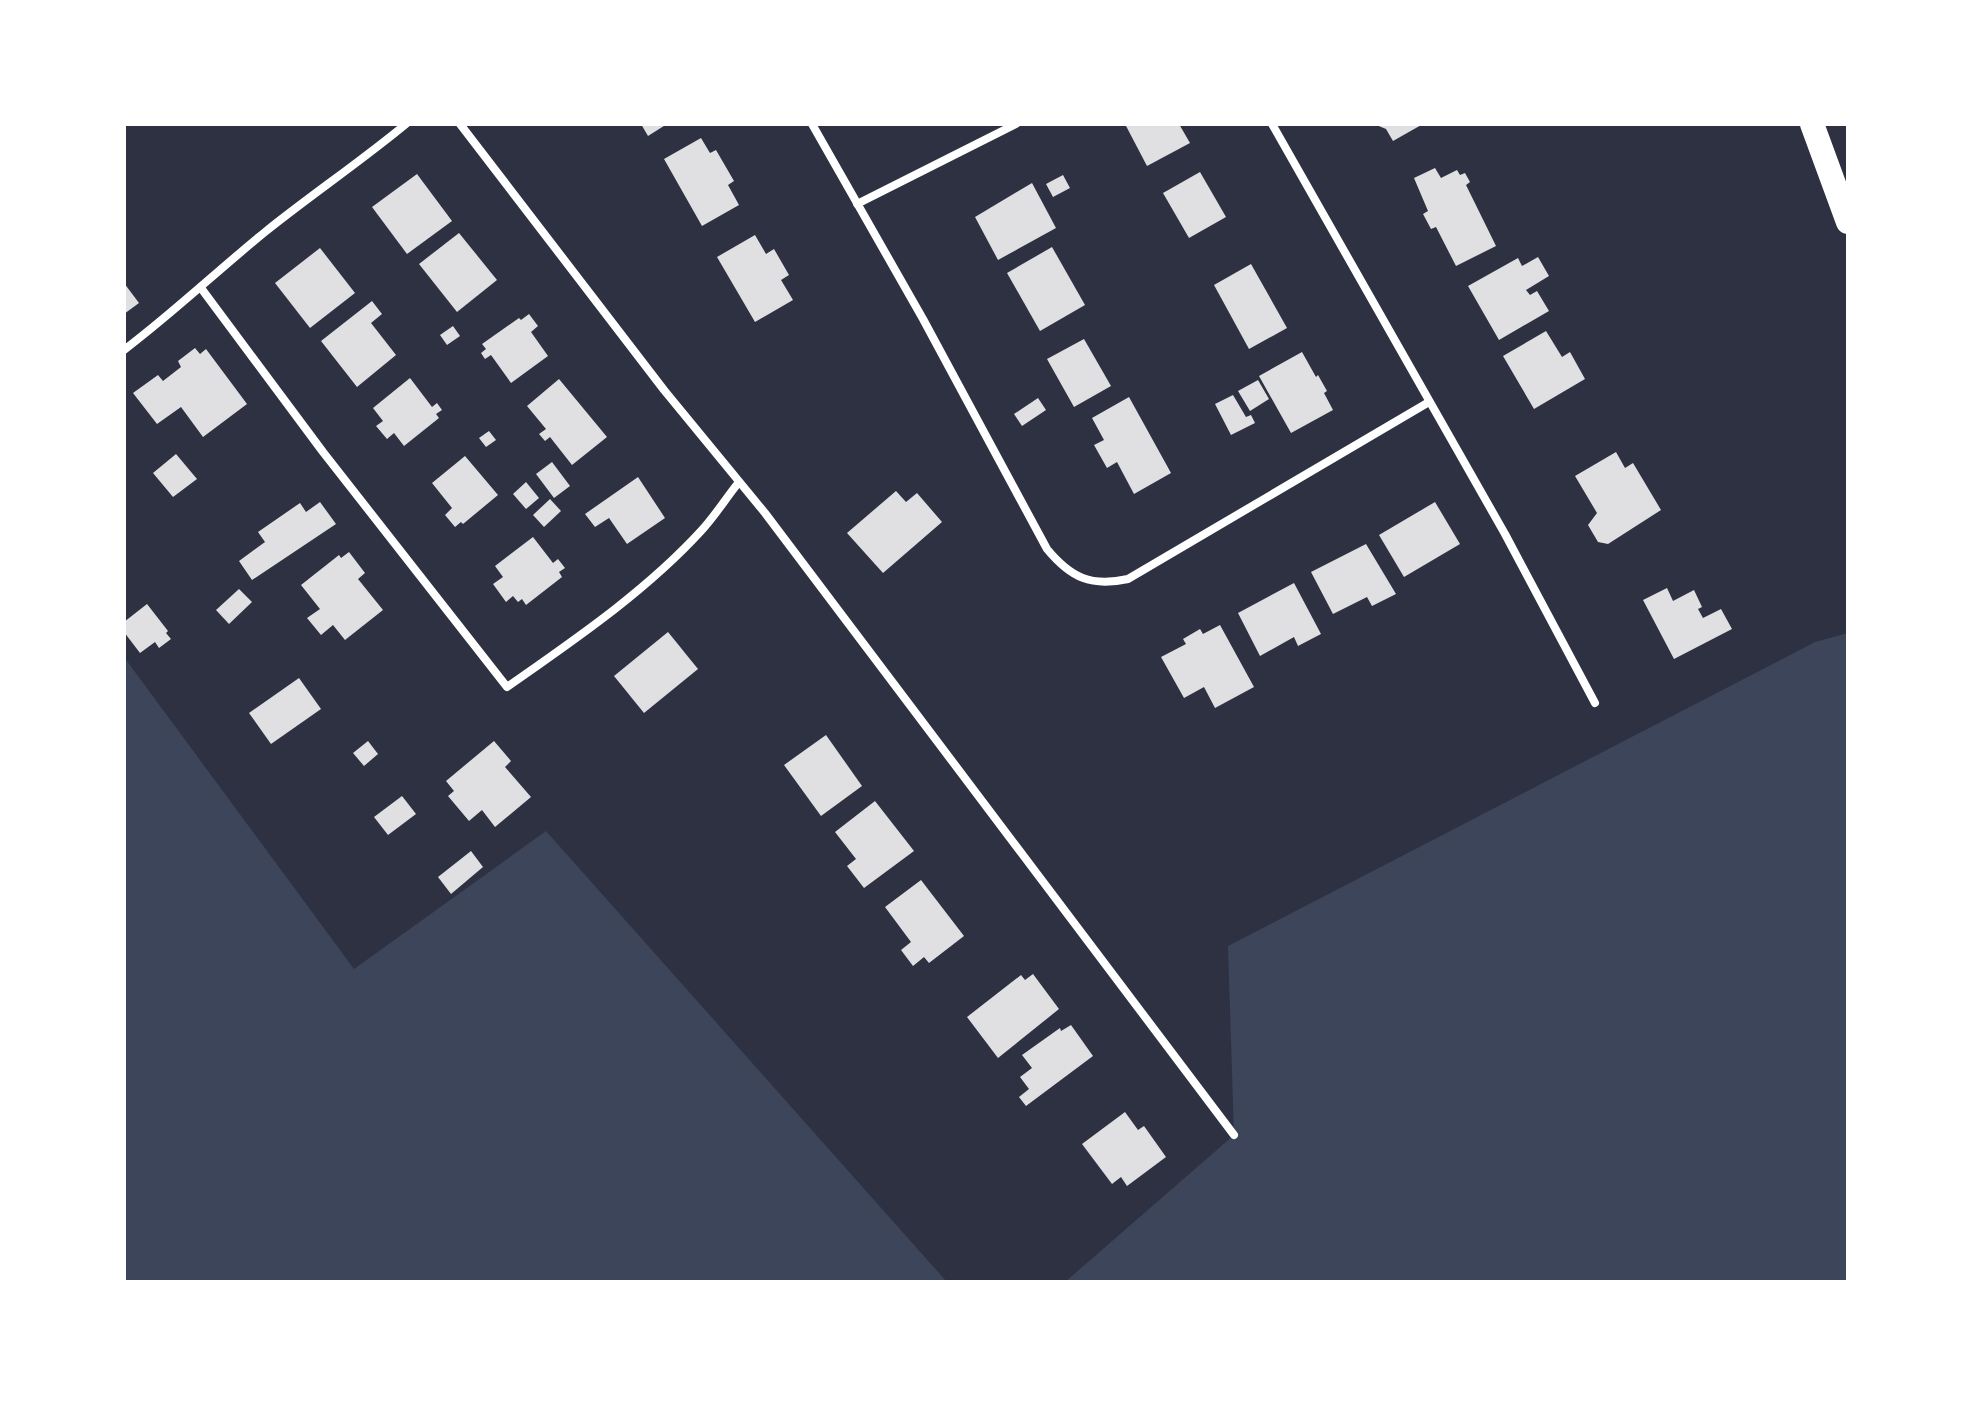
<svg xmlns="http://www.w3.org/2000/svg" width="1972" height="1406" font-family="'Public Sans',sans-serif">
  <rect width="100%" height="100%" fill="#2d3142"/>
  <g fill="#3c4559">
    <path d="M1848,633V1282H1065L1234,1135L1228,946L1815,642Z"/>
    <path d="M124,657L354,969L546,831L947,1282H124Z"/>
  </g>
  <g fill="#e0e0e3">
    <path d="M641,124H667L648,136Z"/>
    <path d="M1125,124H1179L1190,143L1147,166Z"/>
    <path d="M1374,124H1423L1393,141L1386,129Z"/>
    <path d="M701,138L710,153L716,150L734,181L728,185L739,205L702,226L664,159Z"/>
    <path d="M1435,168L1441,178L1457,170L1460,175L1465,173L1470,182L1466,185L1496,246L1456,266L1436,227L1431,229L1423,214L1428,211L1414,178Z"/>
    <path d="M1200,172L1226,217L1189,238L1163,193Z"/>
    <path d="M417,174L452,221L407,254L372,207Z"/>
    <path d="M1063,175L1070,188L1053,197L1046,184Z"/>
    <path d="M1032,183L1056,228L998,260L975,217Z"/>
    <path d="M459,233L497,280L457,312L419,264Z"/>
    <path d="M755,235L766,254L774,249L789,275L781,280L793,300L755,322L717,257Z"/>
    <path d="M1052,247L1085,305L1040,331L1007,273Z"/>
    <path d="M320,248L355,293L310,328L275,283Z"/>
    <path d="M1538,257L1549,276L1526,290L1530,295L1537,291L1549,311L1499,340L1468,286L1518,258L1522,266Z"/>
    <path d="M1251,264L1287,328L1249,349L1214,285Z"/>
    <path d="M124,283L139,303L124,314Z"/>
    <path d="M372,301L382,314L371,323L396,355L357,387L321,341Z"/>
    <path d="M529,314L538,326L531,332L548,356L511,383L491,355L485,359L481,353L486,349L482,344L519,318L521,320Z"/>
    <path d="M453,326L460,336L447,345L440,335Z"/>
    <path d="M1546,331L1562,357L1570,352L1585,379L1534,409L1503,356Z"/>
    <path d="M1084,339L1111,386L1074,407L1047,359Z"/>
    <path d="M195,348L200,354L206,349L247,404L203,437L181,407L157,424L133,393L158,375L163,381L181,367L178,361Z"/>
    <path d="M1302,352L1316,377L1318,375L1327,391L1324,393L1333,410L1291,433L1259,376Z"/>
    <path d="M410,378L432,407L437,403L442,410L436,414L439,418L404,446L394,433L387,439L376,426L383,421L373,408Z"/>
    <path d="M559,379L607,437L572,465L550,437L545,441L539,434L546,429L527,406Z"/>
    <path d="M1258,380L1269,399L1250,411L1238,391Z"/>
    <path d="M1233,395L1246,417L1251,415L1255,423L1231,435L1215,404Z"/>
    <path d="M1129,397L1171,473L1134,494L1117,462L1107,468L1094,445L1104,440L1092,418Z"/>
    <path d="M1038,398L1046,410L1022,426L1014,414Z"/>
    <path d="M489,431L496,440L486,447L479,438Z"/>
    <path d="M1616,452L1625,468L1633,463L1661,510L1608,544L1598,542L1588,525L1597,513L1575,476Z"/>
    <path d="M176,454L197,479L173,497L153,473Z"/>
    <path d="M465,456L498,495L463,524L461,522L455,527L445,515L452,508L432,483Z"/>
    <path d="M552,462L570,486L554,498L536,474Z"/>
    <path d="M638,477L665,518L627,544L609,518L595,527L585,514Z"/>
    <path d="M526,482L539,498L526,509L513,494Z"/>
    <path d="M896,491L906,502L917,493L942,522L883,573L847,533Z"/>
    <path d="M550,499L561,511L544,527L533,515Z"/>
    <path d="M320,502L336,524L252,580L239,561L265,542L258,532L300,503L306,512Z"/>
    <path d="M1435,502L1460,544L1404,577L1379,535Z"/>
    <path d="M533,537L553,563L558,559L565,568L559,572L562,577L526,605L522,599L518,602L513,596L506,602L493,584L503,577L495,566Z"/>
    <path d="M1366,544L1396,594L1372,606L1367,597L1333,614L1311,572Z"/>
    <path d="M349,552L365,573L358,579L383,610L345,640L333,625L321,635L307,618L320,609L301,585L339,555L341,558Z"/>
    <path d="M1294,583L1321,634L1298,646L1294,637L1260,656L1238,613Z"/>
    <path d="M1667,588L1673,601L1694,590L1702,607L1698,609L1703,618L1721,609L1732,629L1674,659L1643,600Z"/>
    <path d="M239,589L252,602L229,624L216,610Z"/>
    <path d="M147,604L168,631L166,633L171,639L159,648L155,642L140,653L124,632V622Z"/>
    <path d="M1220,625L1254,687L1215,708L1204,687L1184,698L1161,657L1186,644L1183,639L1200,629L1203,634Z"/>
    <path d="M668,632L698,669L644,713L614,676Z"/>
    <path d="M299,678L321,709L271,744L249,713Z"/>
    <path d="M826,735L862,786L821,816L784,765Z"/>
    <path d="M368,741L378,754L364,766L353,753Z"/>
    <path d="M494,741L511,761L505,767L531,797L495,827L482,810L469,821L448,796L454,791L446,781Z"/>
    <path d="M402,796L416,814L388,835L374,817Z"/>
    <path d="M875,801L914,851L864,888L847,866L856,859L835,832Z"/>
    <path d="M471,851L483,867L451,894L438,877Z"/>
    <path d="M921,880L964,936L929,963L924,957L913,966L901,950L911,942L885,907Z"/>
    <path d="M1033,974L1059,1009L998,1058L967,1017L1021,975L1025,980Z"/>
    <path d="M1071,1025L1093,1056L1026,1106L1019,1097L1029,1089L1020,1077L1032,1068L1022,1055L1060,1028L1061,1031Z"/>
    <path d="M1125,1112L1138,1130L1144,1126L1166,1157L1127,1186L1121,1177L1112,1184L1082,1144Z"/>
  </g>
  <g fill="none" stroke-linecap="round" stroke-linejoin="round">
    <g stroke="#fff" stroke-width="8">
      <path d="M460,124L664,390L765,513L1234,1135"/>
      <path d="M812,124L923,319L1047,549C1071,578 1091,587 1128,579L1429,402"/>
      <path d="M1272,124L1505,534L1595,703"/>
      <path d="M857,204L1016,124"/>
      <path d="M201,288L323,452L507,687C574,640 645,592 701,531C715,516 726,498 739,482"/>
      <path d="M124,350C173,313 217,271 265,232C311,195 360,162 406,124"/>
    </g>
    <path stroke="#fff" stroke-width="24" d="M1812,124L1848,222"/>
  </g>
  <rect width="1972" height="1406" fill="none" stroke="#ffffff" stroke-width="252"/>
</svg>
